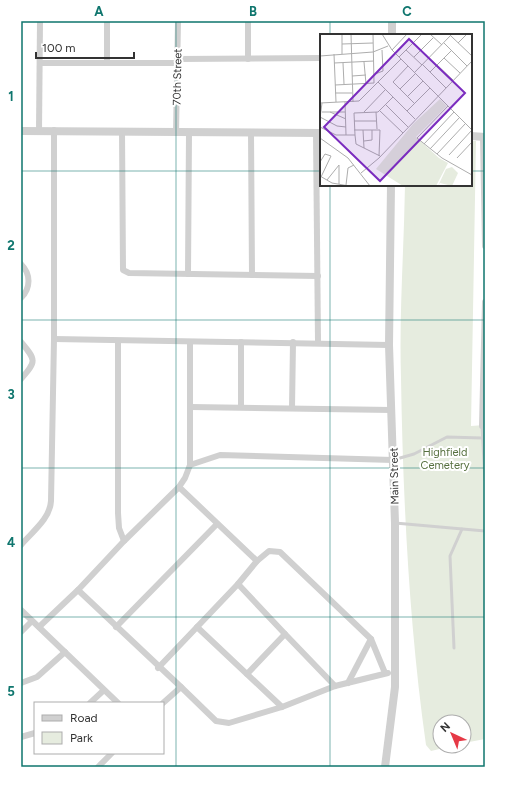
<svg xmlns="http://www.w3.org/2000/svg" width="506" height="788" font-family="Figtree,sans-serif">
  <rect width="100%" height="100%" fill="#fff"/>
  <path fill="#e6ecdf" d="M471,141H476L471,426L485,425V739L464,743V722H440V746H452L431,751L426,745C409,624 403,500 401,378C399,314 404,249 405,185H471Z"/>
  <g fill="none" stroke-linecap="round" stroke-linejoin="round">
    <g stroke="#d0d0d0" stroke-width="3">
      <path d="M482,426L485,480"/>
      <path d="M393,460L414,454L447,437L482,438"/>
      <path d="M395,523L485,531"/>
      <path d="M454,648L450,556L462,529"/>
    </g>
    <g stroke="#d0d0d0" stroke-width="6">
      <path d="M178,59L321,58"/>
      <path d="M248,59V21"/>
      <path d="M40,63H178"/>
      <path d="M107,63V21"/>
      <path d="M39,131L40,21"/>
      <path d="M122,131L123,270L129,273L318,276"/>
      <path d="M176,133L178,21"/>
      <path d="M251,133L252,275"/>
      <path d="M316,133L318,342"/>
      <path d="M483,137L485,246"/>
      <path d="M21,264C31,274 31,288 21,298"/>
      <path d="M188,274L189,133"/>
      <path d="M485,302L482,426L485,425"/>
      <path d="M54,339L389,345"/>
      <path d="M118,341V513L119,528L124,541"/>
      <path d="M21,342C36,360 37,361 21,379"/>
      <path d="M241,342V407"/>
      <path d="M191,407L392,410"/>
      <path d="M292,408L293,342"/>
      <path d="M190,465L220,455L393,460"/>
      <path d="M179,487L257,561"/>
      <path d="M21,545C32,532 50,519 51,501L54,339V130"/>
      <path d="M238,584L285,634L247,674"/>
      <path d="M21,610L118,703"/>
      <path d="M39,627L78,590"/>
      <path d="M116,627L217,524"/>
      <path d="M197,627L282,707"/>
      <path d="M21,632L32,621"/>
      <path d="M285,634L335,686"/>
      <path d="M158,668L238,584L257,561L269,551L280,552L371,639L385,673"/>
      <path d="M21,683L37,677L65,652"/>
      <path d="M348,683L371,639"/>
      <path d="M181,687L216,721L229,723L282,707L335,686L388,673"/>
      <path d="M90,703L104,690"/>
      <path d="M163,703L181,687L78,590L124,541L179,487L185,478L190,465V342"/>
      <path d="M21,737L35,733"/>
      <path d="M98,767L112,753"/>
    </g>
    <g stroke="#d0d0d0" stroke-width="8">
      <path d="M392,35V21"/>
      <path d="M21,131L321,133"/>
      <path d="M471,136L485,137"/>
      <path d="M385,767L395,687V523L389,345L391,185"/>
    </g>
  </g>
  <path fill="none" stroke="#0f766e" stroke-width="1" stroke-opacity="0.55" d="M176,21V767M330,21V35M21,171H321M471,171H485M330,185V767M21,320H485M21,468H485M21,617H485"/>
  <g text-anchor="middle" stroke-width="4" stroke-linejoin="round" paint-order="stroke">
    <g font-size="11" fill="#333" stroke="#fff">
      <text transform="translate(177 77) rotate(-89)" y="4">70th Street</text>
      <text transform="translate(394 476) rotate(-91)" y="4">Main Street</text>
    </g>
    <g font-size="11" fill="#56703f" stroke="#fff">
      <text x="445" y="456">Highfield<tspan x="445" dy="13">Cemetery</tspan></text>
    </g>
  </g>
  <g transform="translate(320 34)">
    <rect width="152" height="152" fill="#fff"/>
    <path d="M120,65L127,72L96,103L119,124L128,129L116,152H83L56,135L93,90ZM132,133L138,139L132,152L120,149L118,152L126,135Z" fill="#e6ecdf"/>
    <path fill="none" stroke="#adadad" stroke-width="1" d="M22,0V20M31,0L33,68M62,0L72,16L152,96L129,121M110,0L122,11M131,2L152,22M124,9L147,32M138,9L147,0M22,10L53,9M72,16L87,0M86,16L102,31M14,20L16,68M0,22L53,18L68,12M79,23L102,0M94,23L113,4M124,24L140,39M44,28L46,50M14,29L54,27M23,29L24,50M102,30L126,54M117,31L133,46M88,32L73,48L95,70M110,38L132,16M94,39L132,0M55,40L63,37L62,16M32,42L46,41M58,48L95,85M15,51L54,49L53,0M80,55L95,40M15,59H32M87,63L103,47M25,68L26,101M0,69L39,67L81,25M66,71L88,93M128,72L97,104L122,124L152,141M60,77L83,99M87,77L110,54M2,78H25M10,78L26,85M44,78L65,56M56,78L57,95M0,83L17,92L26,93M0,84L2,69M34,87H56M0,93L16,101H35L34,79L58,78L73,63M34,96H60L59,122M43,96L44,114M35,101L36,110L60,122M0,104L28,124L50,152M44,107L52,106V96M104,110L134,78M110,115L139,84M117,120L145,90M137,124L152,108M0,128L5,120L11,122L1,143M41,139L59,124L152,27M0,142L12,149L29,152M7,146L19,131V150M26,151L28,134L34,131"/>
    <path fill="#7b2cbf" fill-opacity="0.15" stroke="#7b2cbf" stroke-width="2" d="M89,5L145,59L60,147L4,93Z"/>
    <rect width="152" height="152" fill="none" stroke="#333" stroke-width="2"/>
  </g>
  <rect width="506" height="788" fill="none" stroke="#ffffff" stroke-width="44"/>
  <rect x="34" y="702" width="130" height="52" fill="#ffffff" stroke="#adadad"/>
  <rect x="42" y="715" width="20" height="6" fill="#d0d0d0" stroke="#adadad"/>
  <text x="70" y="722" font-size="12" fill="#333333">Road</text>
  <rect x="42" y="732" width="20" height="12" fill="#e6ecdf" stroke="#adadad"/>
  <text x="70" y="742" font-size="12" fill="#333333">Park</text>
  <g transform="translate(452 734) rotate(316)"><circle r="19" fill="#ffffff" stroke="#adadad"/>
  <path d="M0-3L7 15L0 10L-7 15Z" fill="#e63946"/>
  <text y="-6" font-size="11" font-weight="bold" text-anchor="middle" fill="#333333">N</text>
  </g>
  <path d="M36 52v6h98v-6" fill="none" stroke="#333333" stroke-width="2"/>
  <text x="42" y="52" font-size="12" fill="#333333" stroke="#ffffff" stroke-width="3" paint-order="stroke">100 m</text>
  <rect x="22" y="22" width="462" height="744" fill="none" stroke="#0f766e" stroke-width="1.5"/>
  <g font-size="13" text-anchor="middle" font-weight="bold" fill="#0f766e">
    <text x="99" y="16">A</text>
    <text x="253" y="16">B</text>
    <text x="407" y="16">C</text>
    <text x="11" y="101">1</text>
    <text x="11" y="250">2</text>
    <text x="11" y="399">3</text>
    <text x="11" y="547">4</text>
    <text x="11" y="696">5</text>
  </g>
</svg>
